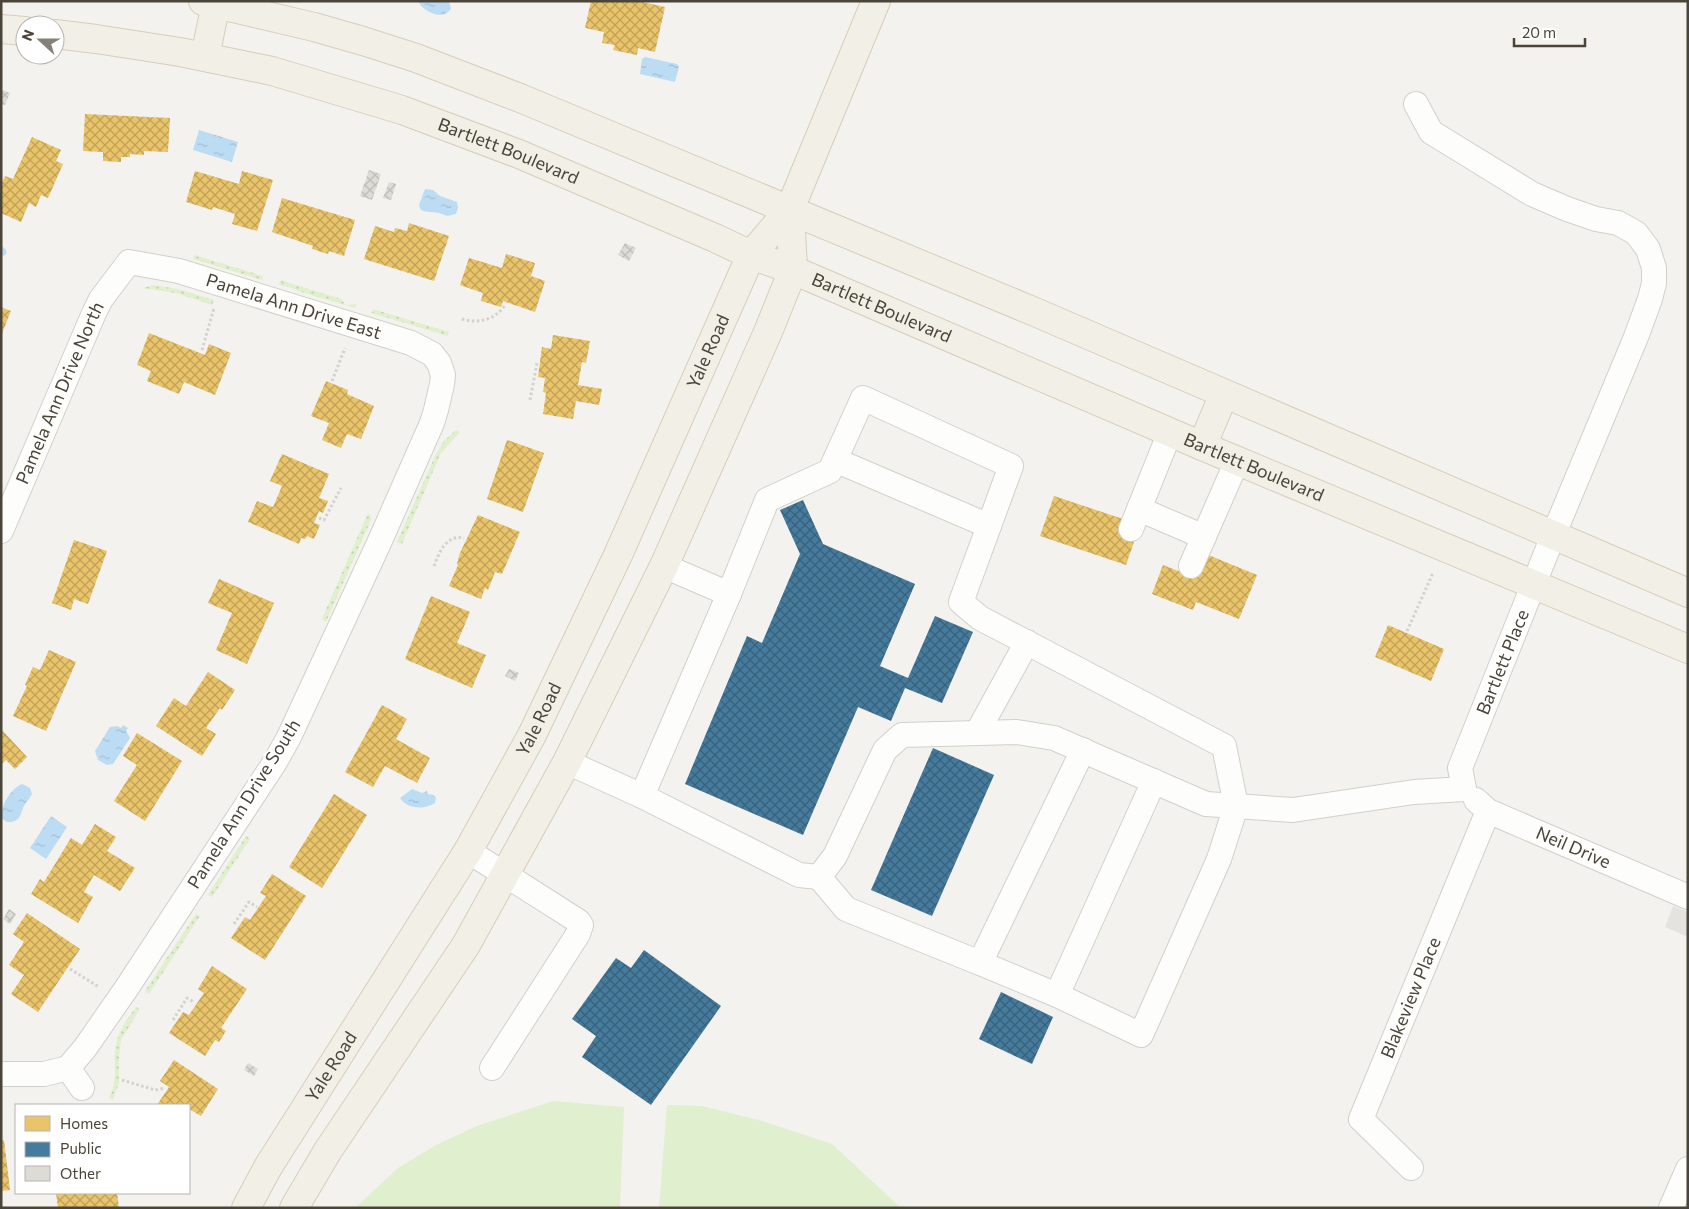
<svg xmlns="http://www.w3.org/2000/svg" width="1689" height="1209" font-family="Commissioner,sans-serif">
  <defs>
    <pattern id="grass-dots" width="8" height="8" patternUnits="userSpaceOnUse" patternTransform="scale(1.25)"><rect width="8" height="8" fill="#e0efcd"/><path d="M2 2h.1M6 6h.1" fill="none" stroke="#c2ceb1" stroke-width="1.8" stroke-linecap="round"/></pattern>
    <pattern id="water-ripples" width="26" height="14" patternUnits="userSpaceOnUse" patternTransform="scale(1.25)"><rect width="26" height="14" fill="#bcdcf3"/><path d="M2 4q2-2 4 0t4 0M15 11q2-2 4 0t4 0" fill="none" stroke="#a3bed1"/></pattern>
    <pattern id="homes-cross-hatch" width="8" height="8" patternUnits="userSpaceOnUse" patternTransform="scale(1.25)"><rect width="8" height="8" fill="#e9c46a"/><path d="M0 0l8 8M0 8l8-8" fill="none" stroke="#bfa158"/></pattern>
    <pattern id="public-cross-hatch" width="8" height="8" patternUnits="userSpaceOnUse" patternTransform="scale(1.25)"><rect width="8" height="8" fill="#457b9d"/><path d="M0 0l8 8M0 8l8-8" fill="none" stroke="#39617a"/></pattern>
    <pattern id="building-cross-hatch" width="8" height="8" patternUnits="userSpaceOnUse" patternTransform="scale(1.25)"><rect width="8" height="8" fill="#dddbd6"/><path d="M0 0l8 8M0 8l8-8" fill="none" stroke="#bfbdb8"/></pattern>
  </defs>
  <rect width="100%" height="100%" fill="#f3f2ee"/>
  <g fill="url(#grass-dots)">
    <path d="M194,255L263,276L262,280L193,259Z"/>
    <path d="M280,280L341,299L346,305L357,304L355,308L298,291L289,287L279,285Z"/>
    <path d="M154,285L177,289L214,300L212,305L176,293L142,288Z"/>
    <path d="M373,309L449,332L448,336L372,313Z"/>
    <path d="M456,430L460,432L441,453L402,544L397,542L436,454L444,441Z"/>
    <path d="M368,513L371,517V520L326,622L322,619Z"/>
    <path d="M246,836L250,839L212,897L208,895Z"/>
    <path d="M196,914L200,916L149,994L145,991Z"/>
    <path d="M136,1007L140,1009L121,1040L119,1058V1083L113,1100L109,1098C120,1076 111,1062 117,1041C120,1028 129,1017 136,1007Z"/>
  </g>
  <g fill="#e0efcd">
    <path d="M553,1101L624,1107L620,1208H355L398,1168L436,1145L477,1126Z"/>
    <path d="M667,1105L702,1106L762,1121L832,1144L901,1208H659Z"/>
  </g>
  <path fill="#e5e3df" d="M1673,906L1688,912V937L1665,927Z"/>
  <g fill="url(#water-ripples)">
    <path d="M418,1H449L451,8C444,22 423,12 418,1Z"/>
    <path d="M645,57L677,64L679,67L675,82L640,74L642,59Z"/>
    <path d="M199,130L238,142L232,162L193,150Z"/>
    <path d="M425,189L433,190L440,196L457,202L458,208L456,214L447,216C435,210 430,214 421,210L419,205Z"/>
    <path d="M123,725L128,728L126,731L130,738L113,764L107,765L98,760L95,751L110,727L117,726L121,728Z"/>
    <path d="M22,784L30,788L32,794C30,798 27,801 25,804C20,812 22,823 7,822L1,818C1,806 10,789 22,784Z"/>
    <path d="M412,789L422,793L427,791L428,794L434,795L436,798L435,803C424,810 407,809 400,798Z"/>
    <path d="M51,816L67,827L46,859L30,848Z"/>
  </g>
  <g fill="url(#homes-cross-hatch)">
    <path d="M591,1H638L665,7L655,52L638,48L637,55L613,50L615,45L602,43L604,32L585,28Z"/>
    <path d="M85,114L170,118L168,152L144,151V155L130,154V157H121V162L103,161V152L83,151Z"/>
    <path d="M32,137L61,150L56,161L63,164L48,198L41,195L36,207L29,203L21,222L1,213V185L5,176L13,179Z"/>
    <path d="M195,171L239,184L242,171L273,180L257,231L232,224L235,214L213,207L212,210L186,202Z"/>
    <path d="M282,198L355,220L344,256L329,251L328,254L312,249L313,246L272,232Z"/>
    <path d="M409,223L449,236L434,281L364,259L375,226L394,232L395,228L407,231Z"/>
    <path d="M506,254L535,263L531,276L545,281L535,312L503,301L501,307L481,301L483,293L460,285L469,258L502,268Z"/>
    <path d="M1,307L11,311L1,336Z"/>
    <path d="M149,333L205,355L209,344L231,353L215,395L184,382L179,394L147,381L151,371L137,365Z"/>
    <path d="M553,335L590,341L586,363L582,362L578,385L602,389L599,405L576,401L573,419L543,414L546,393L543,392L545,378L538,377L542,347L551,349Z"/>
    <path d="M326,381L348,390L347,394L374,406L361,439L347,434L341,448L322,440L329,423L311,416Z"/>
    <path d="M507,440L544,453L523,512L487,499Z"/>
    <path d="M282,454L329,474L319,498L328,501L323,513L319,511L314,523L320,525L314,539L307,536L305,539L301,538L299,544L248,522L257,501L273,507L282,486L270,481Z"/>
    <path d="M1054,496L1123,519L1118,533L1135,539L1126,565L1040,536Z"/>
    <path d="M478,515L520,532L502,574L495,572L488,590L485,588L481,599L449,586L458,565L457,564L460,553Z"/>
    <path d="M74,540L107,551L88,604L74,599L71,610L52,603Z"/>
    <path d="M1206,554L1257,575L1239,619L1196,602L1193,610L1152,594L1163,565L1196,578Z"/>
    <path d="M219,579L274,603L247,664L216,650L232,613L208,603Z"/>
    <path d="M431,596L470,612L457,643L486,655L472,688L405,659Z"/>
    <path d="M1388,625L1444,649L1431,681L1375,657Z"/>
    <path d="M49,650L76,662L46,731L13,716L27,686L25,685L33,667L40,670Z"/>
    <path d="M208,672L235,690L222,710L220,708L206,728L216,734L202,756L156,726L174,698L186,706Z"/>
    <path d="M382,705L407,719L396,739L430,758L417,783L385,766L373,787L345,772Z"/>
    <path d="M1,729L27,757L15,769L6,760L1,765Z"/>
    <path d="M137,733L182,761L145,821L114,801L137,765L123,756Z"/>
    <path d="M334,794L367,815L322,888L289,867Z"/>
    <path d="M95,824L116,837L107,851L135,868L120,891L94,875L84,892L93,897L78,923L31,894L40,879L44,882L71,838L82,845Z"/>
    <path d="M272,874L306,896L265,960L231,938L245,917L250,920L266,896L260,893Z"/>
    <path d="M27,913L80,949L38,1012L11,994L24,975L9,965L24,942L13,934Z"/>
    <path d="M212,966L247,989L221,1028L226,1031L219,1042L215,1040L205,1056L169,1033L183,1012L189,1015L204,993L198,989Z"/>
    <path d="M174,1060L218,1089L201,1116L189,1109V1105H157L169,1087L160,1081Z"/>
    <path d="M1,1140H4L10,1190L1,1191Z"/>
    <path d="M56,1193H117L119,1208H58Z"/>
  </g>
  <g fill="url(#public-cross-hatch)">
    <path d="M803,500L823,544L915,584L880,666L908,678L935,616L973,632L942,703L905,688L891,721L858,707L803,835L685,784L747,636L762,643L800,554L780,510Z"/>
    <path d="M933,748L994,775L932,916L871,890Z"/>
    <path d="M644,950L721,1006L651,1105L582,1057L596,1036L572,1019L616,958L631,968Z"/>
    <path d="M1001,992L1053,1017L1032,1064L979,1039Z"/>
  </g>
  <g fill="none" stroke-linecap="round" stroke-linejoin="round">
    <path stroke="#bcdcf3" stroke-width="7" d="M1,250L3,252"/>
  </g>
  <g fill="url(#building-cross-hatch)">
    <path d="M1,89L10,93L5,105L1,104Z"/>
    <path d="M369,170L381,174L372,200L360,196Z"/>
    <path d="M389,182L396,184L391,200L383,198Z"/>
    <path d="M625,243L636,248L629,261L618,255Z"/>
    <path d="M509,669L519,673L515,681L505,676Z"/>
    <path d="M9,909L16,914L10,924L3,919Z"/>
    <path d="M248,1063L258,1069L254,1076L244,1070Z"/>
  </g>
  <g fill="none" stroke-linecap="round" stroke-linejoin="round">
    <defs>
      <g id="minor">
        <path d="M1416,104L1431,132L1532,194L1567,209L1596,219L1618,223L1636,233L1648,249L1654,268V283L1650,299L1636,337L1553,536L1460,768L1464,789"/>
        <path d="M835,460L989,526"/>
        <path d="M1139,509L1204,537"/>
        <path d="M1131,529L1170,432"/>
        <path id="s1" d="M1,531L94,313L101,299L129,262L179,271L411,343L432,354L439,363L443,375L442,384L436,410L432,423L379,543L289,737L275,762L126,989L85,1048L68,1068L44,1074H1"/>
        <path d="M664,566L729,594"/>
        <path d="M1191,566L1237,461"/>
        <path d="M977,733L1027,642"/>
        <path d="M567,762L642,796L799,875L819,877L835,856L885,750L902,735L1017,732L1054,738L1206,804L1293,810L1414,792L1464,789"/>
        <path d="M642,796L729,594L767,500L830,471L863,398L1011,466L961,602L980,618L1224,746L1236,806L1219,859L1141,1035L1057,995"/>
        <path id="s2" d="M1476,800L1488,811L1688,897"/>
        <path d="M468,851L578,921L581,925L578,934L492,1068"/>
        <path d="M819,877L846,909L980,963L1083,750"/>
        <path d="M980,963L1057,995L1154,781"/>
        <path d="M68,1068L82,1088"/>
        <path id="s3" d="M1411,1168L1361,1119L1488,811"/>
        <path d="M1671,1208L1688,1169"/>
      </g>
      <g id="major">
        <path d="M203,1L314,27L363,41L416,58L520,98L1035,312L1688,593"/>
        <path d="M1,29L25,31"/>
        <path id="s4" d="M55,34L96,39L180,52L272,71L402,110L519,154L715,238L751,255L793,270L1202,446L1688,649"/>
        <path d="M205,57L216,3"/>
        <path d="M1202,446L1224,394"/>
        <path id="s5" d="M246,1208L268,1167L468,851L532,735L618,555L751,255L790,209L876,1"/>
        <path d="M294,1208L327,1152L466,945L567,762L664,566L768,332L793,270L790,209"/>
      </g>
    </defs>
    <use href="#minor" stroke="#d1d0cb" stroke-width="26"/>
    <use href="#major" stroke="#d6ceba" stroke-width="30"/>
    <g stroke="#d3d2cc" stroke-width="3" stroke-dasharray="2.5 2.5" stroke-linecap="butt">
      <path d="M462,319C479,324 495,320 505,305"/>
      <path d="M202,350L214,308"/>
      <path d="M332,381L345,348"/>
      <path d="M530,400L537,363"/>
      <path d="M319,518L324,520L341,488"/>
      <path d="M434,566C439,553 446,534 464,538"/>
      <path d="M1407,631L1433,573"/>
      <path d="M234,924L249,902L257,907"/>
      <path d="M70,969L99,987"/>
      <path d="M173,1020L187,998L194,1002"/>
      <path d="M122,1080L155,1090L165,1088"/>
    </g>
    <use href="#minor" stroke="#fdfdfc" stroke-width="24"/>
    <use href="#major" stroke="#f2efe6" stroke-width="28"/>
  </g>
  <g text-anchor="middle" stroke-width="5" stroke-linejoin="round" paint-order="stroke">
    <g font-size="18" fill="#4b4438" stroke="#fff">
      <text dy="6" stroke="none"><textPath href="#s4" startOffset="470">Bartlett Boulevard</textPath></text>
      <text dy="6" stroke="none"><textPath href="#s1" startOffset="470">Pamela Ann Drive East</textPath></text>
      <text dy="6" stroke="none"><textPath href="#s4" startOffset="875">Bartlett Boulevard</textPath></text>
      <text dy="6" stroke="none"><textPath href="#s5" startOffset="975">Yale Road</textPath></text>
      <text dy="6" stroke="none"><textPath href="#s1" startOffset="150">Pamela Ann Drive North</textPath></text>
      <text dy="6" stroke="none"><textPath href="#s4" startOffset="1280">Bartlett Boulevard</textPath></text>
      <text transform="translate(1503 662) rotate(-68)" y="6">Bartlett Place</text>
      <text dy="6" stroke="none"><textPath href="#s5" startOffset="570">Yale Road</textPath></text>
      <text transform="translate(244 804) rotate(-58)" y="6">Pamela Ann Drive South</text>
      <text dy="6" stroke="none"><textPath href="#s2" startOffset="109">Neil Drive</textPath></text>
      <text dy="6" stroke="none"><textPath href="#s3" startOffset="201">Blakeview Place</textPath></text>
      <text dy="6" stroke="none"><textPath href="#s5" startOffset="165">Yale Road</textPath></text>
    </g>
  </g>
  <rect width="1689" height="1209" fill="none" stroke="#4b4438" stroke-width="5"/>
  <rect x="15" y="1104" width="175" height="90" fill="#ffffff" stroke="#b7b4af"/>
  <rect x="25" y="1116" width="25" height="15" fill="#e9c46a" stroke="#b7b4af"/>
  <text x="60" y="1129" font-size="15" fill="#4b4438">Homes</text>
  <rect x="25" y="1142" width="25" height="15" fill="#457b9d" stroke="#b7b4af"/>
  <text x="60" y="1154" font-size="15" fill="#4b4438">Public</text>
  <rect x="25" y="1166" width="25" height="15" fill="#dddbd6" stroke="#b7b4af"/>
  <text x="60" y="1179" font-size="15" fill="#4b4438">Other</text>
  <g transform="translate(40 40) rotate(291)"><circle r="24" fill="#ffffff" stroke="#b7b4af"/>
  <path d="M0-4L9 19L0 12L-9 19Z" fill="#868178"/>
  <text y="-8" font-size="14" font-weight="bold" text-anchor="middle" fill="#4b4438">N</text>
  </g>
  <path d="M1514 38v8h71v-8" fill="none" stroke="#4b4438" stroke-width="2.5"/>
  <text x="1522" y="38" font-size="15" fill="#4b4438" stroke="#ffffff" stroke-width="4" paint-order="stroke">20 m</text>
</svg>
